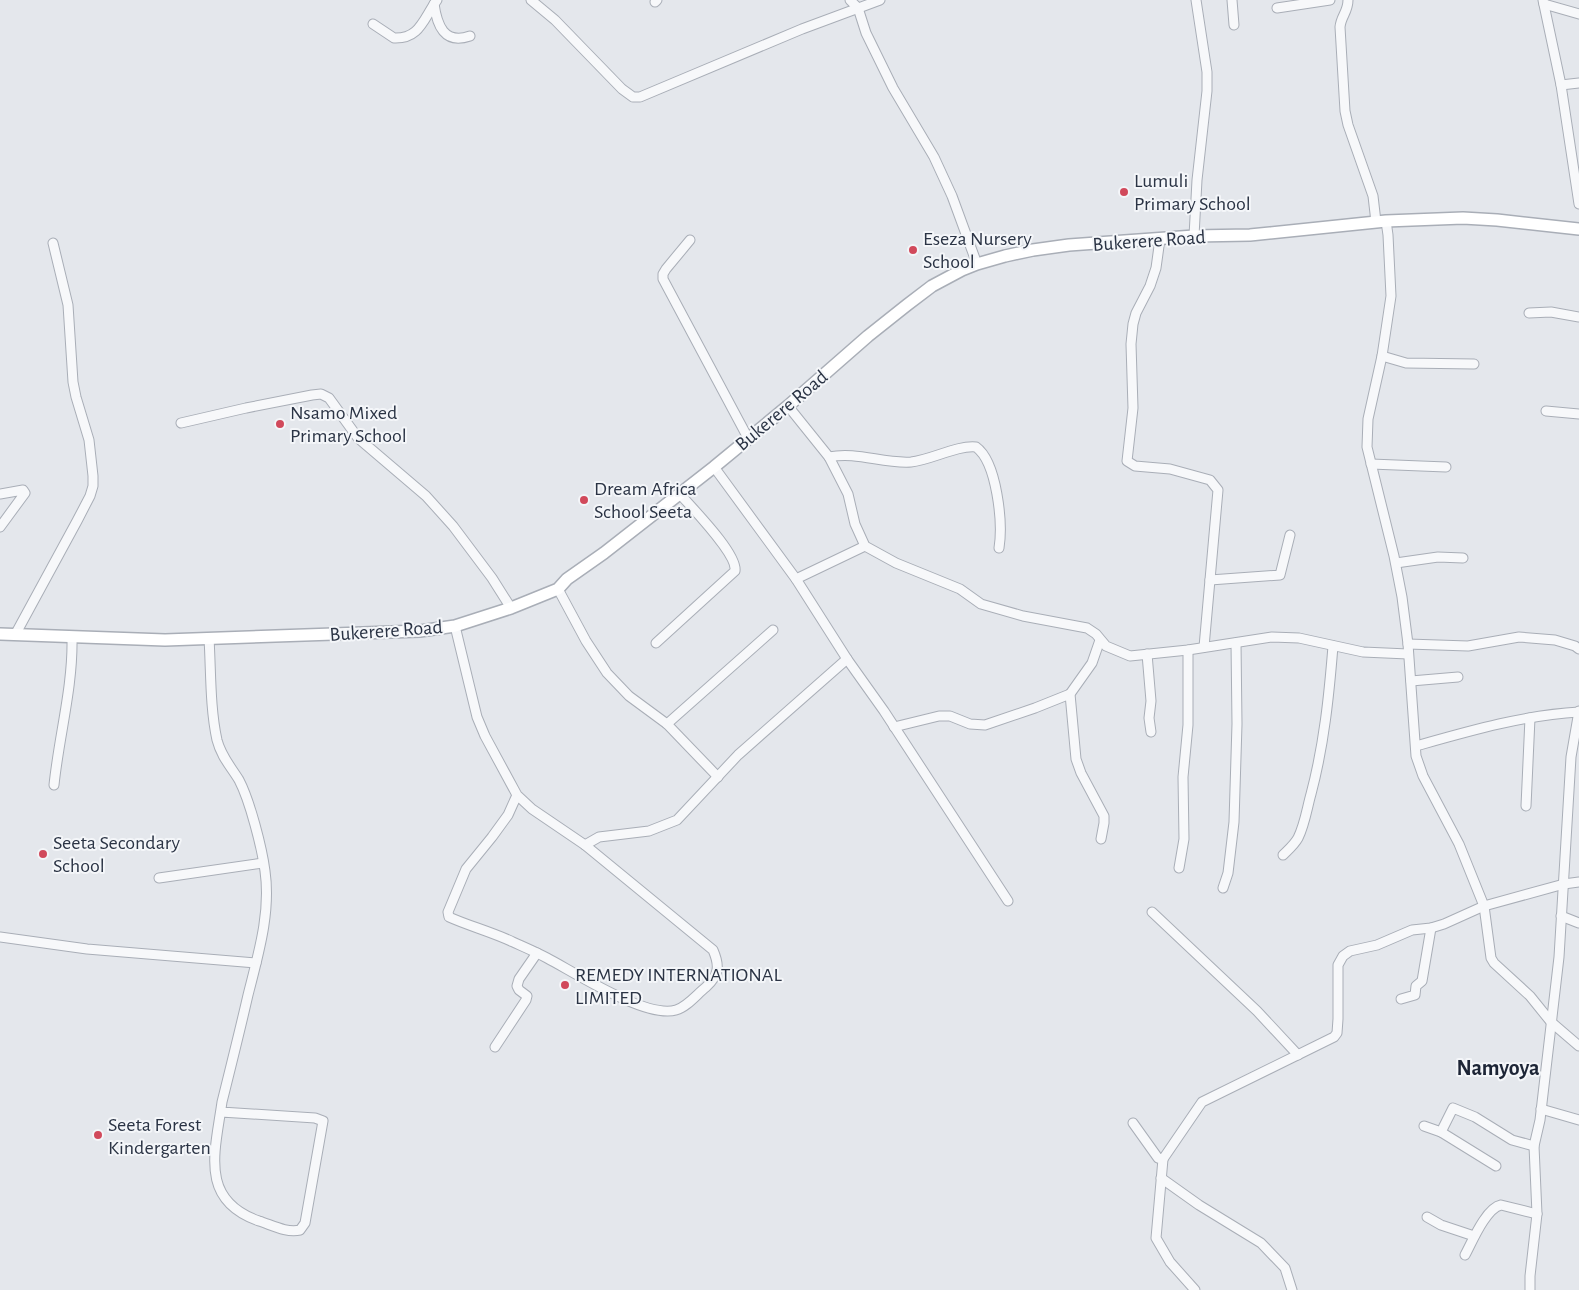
<svg xmlns="http://www.w3.org/2000/svg" width="1579" height="1290" font-family="'Alegreya Sans',sans-serif">
  <rect width="100%" height="100%" fill="#e4e7ec"/>
  <g fill="none" stroke-linecap="round" stroke-linejoin="round">
    <defs>
      <g id="street">
        <path d="M531,0L555,20L622,89L633,97H640L802,29L880,0"/>
        <path d="M850,0L858,8L866,33L893,88L934,157L952,196L977,264"/>
        <path d="M1232,0L1234,25"/>
        <path d="M1348,0C1348,12 1341,16 1340,27L1345,111L1348,125L1373,196L1376,222"/>
        <path d="M1543,0L1561,85L1579,204"/>
        <path d="M655,2L657,0"/>
        <path d="M434,4C437,25 444,45 470,36"/>
        <path d="M1544,4L1579,14"/>
        <path d="M1277,8L1330,0"/>
        <path d="M373,24L394,38C420,39 423,19 437,0"/>
        <path d="M1561,85L1579,83"/>
        <path d="M1386,221L1388,235L1391,296L1382,356L1368,419L1367,447L1394,556L1402,597L1408,644L1416,756L1423,776L1459,844L1484,906L1491,958L1494,963L1530,996L1551,1022L1579,1046"/>
        <path d="M1194,236L1197,180L1207,91V72L1196,0"/>
        <path d="M1160,239L1156,268L1150,286L1136,313L1133,324L1131,344L1133,408L1127,461L1135,466L1170,469L1210,480L1218,490L1204,647"/>
        <path d="M690,240L666,269L663,274V279L748,438"/>
        <path d="M1529,313L1551,312L1579,317"/>
        <path d="M1382,356L1406,363L1474,364"/>
        <path d="M788,406L829,457L848,494L855,524L865,546L896,563L960,589L981,604L1023,616L1087,628L1096,634L1106,646L1130,656L1188,650L1272,637L1299,638L1363,652L1408,654"/>
        <path d="M1546,411L1579,414"/>
        <path d="M181,423L246,408L312,395L321,394L329,398L358,438L426,496L453,526L492,578L511,608"/>
        <path d="M829,457C857,451 883,464 911,462C931,460 957,445 976,447C997,462 1003,523 999,548"/>
        <path d="M1371,464L1446,467"/>
        <path d="M714,467L796,579L847,659L884,711L1008,901"/>
        <path d="M0,494L23,490L25,493L0,527"/>
        <path d="M1396,563L1438,557L1463,558"/>
        <path d="M796,579L865,546"/>
        <path d="M1210,580L1280,575L1290,535"/>
        <path d="M558,589L586,641L607,673L629,696L667,724L718,777"/>
        <path d="M455,626L477,717L485,736L517,795L532,809L585,845L713,950C720,966 719,975 706,987C697,994 687,1007 676,1010C646,1019 574,972 547,958C536,952 524,947 513,942C492,932 469,926 449,917L448,912L466,869L492,837L508,815L517,795"/>
        <path d="M15,635L77,521L90,496L93,486V476L89,440L76,397L73,382L68,305L53,243"/>
        <path d="M209,638C211,672 210,708 217,740C221,756 231,767 239,780C250,801 262,848 265,871C271,913 258,955 248,995C240,1030 231,1066 222,1102C215,1152 199,1200 259,1221C272,1225 286,1233 300,1230L305,1223L323,1121L315,1118L221,1112"/>
        <path d="M1100,640L1092,663L1070,694L1076,759L1081,773L1104,816V823L1101,839"/>
        <path d="M656,643L735,571C738,554 691,507 679,493"/>
        <path d="M1408,644L1468,646L1519,637L1555,640L1575,646L1579,649"/>
        <path d="M1147,654L1151,701L1149,718L1151,732"/>
        <path d="M1411,681L1458,677"/>
        <path d="M667,724L773,630"/>
        <path d="M894,727L939,716H950L970,724L985,725L1035,708L1070,694"/>
        <path d="M1416,746C1469,731 1524,715 1579,712"/>
        <path d="M54,785C59,736 73,687 72,638"/>
        <path d="M1526,806L1530,718"/>
        <path d="M585,845L599,837L649,831L677,820L738,755L847,659"/>
        <path d="M1283,855C1289,849 1294,845 1298,838C1305,824 1307,808 1311,794C1324,745 1329,696 1333,646"/>
        <path d="M1179,868L1184,839L1183,777L1188,725V650"/>
        <path d="M159,878L263,863"/>
        <path d="M1223,888L1228,873L1234,822L1237,724L1236,643"/>
        <path d="M1152,912L1257,1011L1298,1055"/>
        <path d="M1561,916L1579,923"/>
        <path d="M0,937L87,949L256,963"/>
        <path d="M1401,999L1415,995L1416,986L1422,981L1431,928"/>
        <path d="M495,1047L526,1000L527,996L519,990L517,986L519,979L537,953"/>
        <path d="M1541,1109L1579,1120"/>
        <path d="M1133,1123L1158,1158L1163,1159L1202,1102L1334,1037L1337,1033L1338,1019V965L1343,956L1350,951L1377,945L1412,930L1431,928L1444,924L1484,906L1564,884L1579,882"/>
        <path d="M1424,1126L1441,1132L1453,1108L1475,1117L1512,1140L1534,1146"/>
        <path d="M1441,1132L1496,1166"/>
        <path d="M1163,1159L1156,1238L1170,1262L1195,1290"/>
        <path d="M1161,1178L1199,1205L1261,1243L1285,1268L1292,1290"/>
        <path d="M1427,1217L1441,1225L1474,1236"/>
        <path d="M1465,1255C1472,1242 1486,1208 1501,1205L1537,1214"/>
        <path d="M1530,1290V1276L1537,1214L1534,1146L1540,1120L1559,957L1571,757L1579,711"/>
      </g>
      <path id="secondary" d="M0,634L165,640L420,631L455,626L511,608L558,589L567,579L604,553L714,467L788,406L868,336L907,305L932,286L962,270L977,264L1005,256L1033,250L1069,245L1194,236L1250,235L1386,221L1463,218L1497,220L1579,229"/>
    </defs>
    <use href="#street" stroke="#a9aeb7" stroke-width="11"/>
    <use href="#secondary" stroke="#a9aeb7" stroke-width="14"/>
    <use href="#street" stroke="#f7f8fa" stroke-width="9"/>
    <use href="#secondary" stroke="#fff" stroke-width="11"/>
  </g>
  <g fill="#d1495b" stroke="#f4f6f9" stroke-width="2">
    <circle cx="1124" cy="192" r="5"/>
    <circle cx="913" cy="250" r="5"/>
    <circle cx="280" cy="424" r="5"/>
    <circle cx="584" cy="500" r="5"/>
    <circle cx="43" cy="854" r="5"/>
    <circle cx="565" cy="985" r="5"/>
    <circle cx="98" cy="1135" r="5"/>
  </g>
  <g text-anchor="middle" stroke-width="4" stroke-linejoin="round" paint-order="stroke">
    <g font-size="20" fill="#2b3445" stroke="#f4f6f9" text-anchor="start">
      <text x="1134" y="187">Lumuli<tspan x="1134" dy="23">Primary School</tspan></text>
      <text x="923" y="245">Eseza Nursery<tspan x="923" dy="23">School</tspan></text>
      <text x="290" y="419">Nsamo Mixed<tspan x="290" dy="23">Primary School</tspan></text>
      <text x="594" y="495">Dream Africa<tspan x="594" dy="23">School Seeta</tspan></text>
      <text x="53" y="849">Seeta Secondary<tspan x="53" dy="23">School</tspan></text>
      <text x="575" y="981">REMEDY INTERNATIONAL<tspan x="575" dy="23">LIMITED</tspan></text>
      <text x="108" y="1131">Seeta Forest<tspan x="108" dy="23">Kindergarten</tspan></text>
    </g>
    <g font-size="20" fill="#2b3445" stroke="#f4f6f9">
      <text transform="translate(1149 240) rotate(-4)" y="7">Bukerere Road</text>
      <text transform="translate(781 410) rotate(-40)" y="7">Bukerere Road</text>
      <text transform="translate(386 630) rotate(-4)" y="7">Bukerere Road</text>
    </g>
    <g font-size="22" font-weight="bold" fill="#1d2536" stroke="#f4f6f9">
      <text x="1498" y="1075">Namyoya</text>
    </g>
  </g>
</svg>
